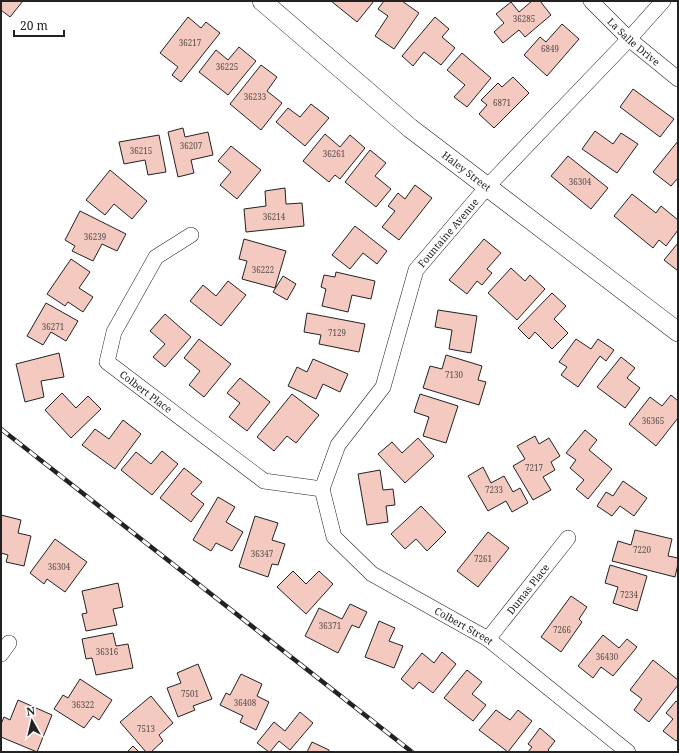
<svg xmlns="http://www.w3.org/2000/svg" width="679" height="753" font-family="'Noto Serif',serif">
  <rect width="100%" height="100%" fill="#fff"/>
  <g fill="#f3c9c0" stroke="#222">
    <path d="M1,1H23L10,17L1,10Z"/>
    <path d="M331,1H374L357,22Z"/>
    <path d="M384,1H402L419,13L394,49L375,36L388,16L378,9Z"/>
    <path d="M532,1H540L551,15L525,37L519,30L503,43L494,32L504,23L496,14L511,2L519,12Z"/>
    <path d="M188,17L201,28L206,22L220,33L181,82L172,75L178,67L160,53Z"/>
    <path d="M435,17L449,29L442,37L455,48L441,65L424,52L413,66L402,56Z"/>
    <path d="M562,24L579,39L547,76L524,55L540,37L546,42Z"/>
    <path d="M239,47L256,61L228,95L199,72L216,50L228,60Z"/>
    <path d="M462,53L491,78L467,107L454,97L465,85L447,70Z"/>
    <path d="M261,65L277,77L267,91L282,103L261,130L230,104Z"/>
    <path d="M513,77L529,93L494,128L479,114L487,105L481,100L498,83L502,87Z"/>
    <path d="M633,89L674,119L660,137L620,107Z"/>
    <path d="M311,104L329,118L305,146L276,122L288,108L300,117Z"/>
    <path d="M183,128L185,137L208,132L213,155L191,160L194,173L178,177L168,132Z"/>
    <path d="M595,131L613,144L621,133L638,144L617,173L582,149Z"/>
    <path d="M325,134L340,147L350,135L365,148L340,179L335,175L329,182L303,161Z"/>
    <path d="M159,135L166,172L148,175L145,160L124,164L119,142Z"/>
    <path d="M678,141V178L671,186L653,172Z"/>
    <path d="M231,146L261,170L237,199L220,185L231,172L218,161Z"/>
    <path d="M370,150L386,163L375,176L391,189L376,207L345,182Z"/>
    <path d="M568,156L608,188L591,209L551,176Z"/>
    <path d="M110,170L147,201L132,219L114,204L105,215L86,200Z"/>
    <path d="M415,185L432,198L399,240L382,227L395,211L388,206L398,193L405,199Z"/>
    <path d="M285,188L286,204L302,203L304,226L246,232L244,209L266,206L265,191Z"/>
    <path d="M632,194L656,213L661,206L678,220V230L666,246L659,240L653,248L614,216Z"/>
    <path d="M80,211L126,234L117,251L102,244L93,261L72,251L75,246L65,240Z"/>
    <path d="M355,226L387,251L377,264L363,253L350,269L332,255Z"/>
    <path d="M244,239L286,251L275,288L242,279L247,261L239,259Z"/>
    <path d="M484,239L501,253L487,269L492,273L482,285L477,281L467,294L449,280Z"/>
    <path d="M678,243V271L664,260Z"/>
    <path d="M71,259L90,272L79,288L93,297L83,312L68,302L65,306L47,294Z"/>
    <path d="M511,268L525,281L530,275L545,289L517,320L488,293Z"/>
    <path d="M336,272L375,281L371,299L352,295L348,312L322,306L326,289L321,287L324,275L335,277Z"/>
    <path d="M283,276L296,284L287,300L273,292Z"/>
    <path d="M228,281L246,295L221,326L190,301L203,285L216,296Z"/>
    <path d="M552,293L566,306L554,319L568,333L552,349L535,332L529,339L518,328Z"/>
    <path d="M46,303L78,321L66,341L51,332L43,345L27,336Z"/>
    <path d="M438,310L477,316L471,353L449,349L452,330L435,327Z"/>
    <path d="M307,313L365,324L359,352L319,344L321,335L304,332Z"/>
    <path d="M165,314L191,337L165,367L153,357L165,344L150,331Z"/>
    <path d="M199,339L231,364L204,397L189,385L200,371L184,358Z"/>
    <path d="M576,339L591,349L598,339L614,350L606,361L600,356L578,387L561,375L567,367L559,362Z"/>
    <path d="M59,353L64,377L41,381L44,397L25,402L16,364Z"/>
    <path d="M446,355L482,366L478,380L486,382L479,405L423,388L430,366L442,369Z"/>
    <path d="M621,357L635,368L627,378L640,388L625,408L597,387Z"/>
    <path d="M313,359L348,374L340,392L323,384L316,399L288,386L297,367L307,372Z"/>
    <path d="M240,378L270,402L247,431L229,417L240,403L227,393Z"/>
    <path d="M62,393L76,408L88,396L101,409L71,438L45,410Z"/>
    <path d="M292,394L319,415L296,443L287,436L274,451L257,437Z"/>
    <path d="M420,394L458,406L446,443L423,436L429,417L414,412Z"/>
    <path d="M671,395L678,401V418L656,446L629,424L650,397L662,406Z"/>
    <path d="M123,420L141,434L115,469L82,445L95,429L109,439Z"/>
    <path d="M585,430L597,440L589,450L612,469L588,499L576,489L584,480L570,468L576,460L566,453Z"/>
    <path d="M535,436L539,444L549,438L560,456L551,462L555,470L543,477L551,490L533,500L513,466L525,459L517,446Z"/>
    <path d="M418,438L434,456L405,483L378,454L392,442L402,453Z"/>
    <path d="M162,451L178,464L152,495L121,470L136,452L151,464Z"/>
    <path d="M483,467L491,483L504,476L513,492L520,488L528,503L512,512L506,501L488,511L468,476Z"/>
    <path d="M184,468L202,482L191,494L204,504L191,522L160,498Z"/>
    <path d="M380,470L383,490L393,489L395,505L386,506L388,522L367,525L358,474Z"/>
    <path d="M623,481L647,498L634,516L620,506L612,516L597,506L606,492L613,496Z"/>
    <path d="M218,497L235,507L226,522L243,532L232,551L216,543L211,551L193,540Z"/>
    <path d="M421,506L446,532L427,551L416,539L405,549L391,534Z"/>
    <path d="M1,515L21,520L18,533L31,536L24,566L6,562L8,555L1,553Z"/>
    <path d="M255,516L278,523L272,540L285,544L278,565L272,564L268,577L239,567Z"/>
    <path d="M635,530L672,539L668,556L678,558V564L675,577L612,561L618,541L631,545Z"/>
    <path d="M488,532L509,548L478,587L457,571Z"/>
    <path d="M55,539L87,562L65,592L47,579L44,584L30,573Z"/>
    <path d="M610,565L647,576L637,611L613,603L618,587L605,583Z"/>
    <path d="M293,571L306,584L319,571L333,584L306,614L277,587Z"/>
    <path d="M118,583L123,607L113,609L117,625L86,631L82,614L87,613L82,591Z"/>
    <path d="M571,596L587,607L579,619L582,622L561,652L541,637Z"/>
    <path d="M350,604L367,612L359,628L352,625L338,653L305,636L319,608L342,619Z"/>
    <path d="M379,621L395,628L389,641L403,646L394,668L365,657Z"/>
    <path d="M113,633L116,646L128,644L133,668L96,675L92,658L86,659L82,639Z"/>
    <path d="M603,635L619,648L627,639L637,647L613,676L601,667L593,678L578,666Z"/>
    <path d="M442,652L456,664L433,693L419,682L413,689L401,679L422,653L434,663Z"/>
    <path d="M653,660L678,680V685L649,722L634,710L642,699L630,690Z"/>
    <path d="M198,664L212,699L193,706L195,710L178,717L167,688L181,683L177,673Z"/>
    <path d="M467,670L482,682L472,694L486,705L473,721L444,698Z"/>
    <path d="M241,674L262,684L257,696L269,702L256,730L240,722L243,716L220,705L226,693L230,695Z"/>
    <path d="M80,679L112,700L99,720L93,716L84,728L54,709L63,695L68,698Z"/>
    <path d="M151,696L173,723L159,735L163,741L151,752H146L120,722Z"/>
    <path d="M18,700L52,715L37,752L1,737V724L4,717L10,720Z"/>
    <path d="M676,701L678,703V739L676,741L663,731L673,719L666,713Z"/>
    <path d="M496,710L510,720L518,710L532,721L508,752L479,730Z"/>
    <path d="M300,712L313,723L290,750L279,741L270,752H269L257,743L274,722L285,731Z"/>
    <path d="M540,728L555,741L548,750L550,752H528L532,747L528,744Z"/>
    <path d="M312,742L329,750V752H307Z"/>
    <path d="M133,746L139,752H127Z"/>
  </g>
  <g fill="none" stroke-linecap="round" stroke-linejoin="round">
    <defs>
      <g id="minor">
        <path id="s1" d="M591,1L629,39L678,79"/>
        <path id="s2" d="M191,235L156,257L114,332L107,362L264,481L322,489"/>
        <path id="s3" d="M322,489L338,445L383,387L416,270L487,187L629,39L663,1"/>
        <path id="s4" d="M322,489L334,537L372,574L488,639L628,752"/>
        <path id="s5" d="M488,639L568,538"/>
        <path d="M1,654L9,643"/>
      </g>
      <g id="tertiary">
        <path id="s6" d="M262,1L410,128L678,332"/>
      </g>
    </defs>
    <use href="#minor" stroke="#222" stroke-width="16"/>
    <use href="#tertiary" stroke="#222" stroke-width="20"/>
    <use href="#minor" stroke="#fff" stroke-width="15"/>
    <use href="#tertiary" stroke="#fff" stroke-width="19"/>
    <defs>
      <path id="rail" d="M1,429L412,752"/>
    </defs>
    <use href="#rail" stroke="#222" stroke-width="4.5"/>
    <use href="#rail" stroke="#fff" stroke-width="3" stroke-dasharray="9" stroke-linecap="butt"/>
  </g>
  <g text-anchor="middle" stroke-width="3" stroke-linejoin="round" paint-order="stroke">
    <g font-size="8" fill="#564c4a">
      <text x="524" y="22">36285</text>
      <text x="190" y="46">36217</text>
      <text x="550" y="52">6849</text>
      <text x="227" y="70">36225</text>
      <text x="255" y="100">36233</text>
      <text x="502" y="106">6871</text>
      <text x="191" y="149">36207</text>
      <text x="141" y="154">36215</text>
      <text x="334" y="157">36261</text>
      <text x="580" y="185">36304</text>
      <text x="274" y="220">36214</text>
      <text x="95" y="240">36239</text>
      <text x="263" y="273">36222</text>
      <text x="53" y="330">36271</text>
      <text x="337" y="336">7129</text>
      <text x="454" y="378">7130</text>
      <text x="653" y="424">36365</text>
      <text x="534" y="471">7217</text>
      <text x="494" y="493">7233</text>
      <text x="642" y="553">7220</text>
      <text x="262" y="557">36347</text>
      <text x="483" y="562">7261</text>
      <text x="59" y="570">36304</text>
      <text x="629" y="598">7234</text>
      <text x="330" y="629">36371</text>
      <text x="562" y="633">7266</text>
      <text x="107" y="655">36316</text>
      <text x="607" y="660">36430</text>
      <text x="190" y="697">7501</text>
      <text x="245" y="706">36408</text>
      <text x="83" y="708">36322</text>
      <text x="146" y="732">7513</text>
    </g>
    <g font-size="10" fill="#222" stroke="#fff">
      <text dy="4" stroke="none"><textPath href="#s1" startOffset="59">La Salle Drive</textPath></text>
      <text dy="4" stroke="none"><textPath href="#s6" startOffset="266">Haley Street</textPath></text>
      <text dy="4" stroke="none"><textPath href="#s3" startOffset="291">Fountaine Avenue</textPath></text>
      <text dy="4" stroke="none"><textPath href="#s2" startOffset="207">Colbert Place</textPath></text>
      <text dy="4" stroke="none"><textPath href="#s5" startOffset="64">Dumas Place</textPath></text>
      <text dy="4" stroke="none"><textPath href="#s4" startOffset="208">Colbert Street</textPath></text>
    </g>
  </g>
  <rect width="679" height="753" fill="none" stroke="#222222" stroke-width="4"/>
  <g transform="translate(32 721) rotate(352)" stroke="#ffffff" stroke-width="3" paint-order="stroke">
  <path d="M0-3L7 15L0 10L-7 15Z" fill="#222222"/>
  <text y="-6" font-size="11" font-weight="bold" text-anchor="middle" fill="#222222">N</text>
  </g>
  <path d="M14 30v6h50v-6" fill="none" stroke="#222222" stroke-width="2"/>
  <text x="20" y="30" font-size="12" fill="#222222" stroke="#ffffff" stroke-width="3" paint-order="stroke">20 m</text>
</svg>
